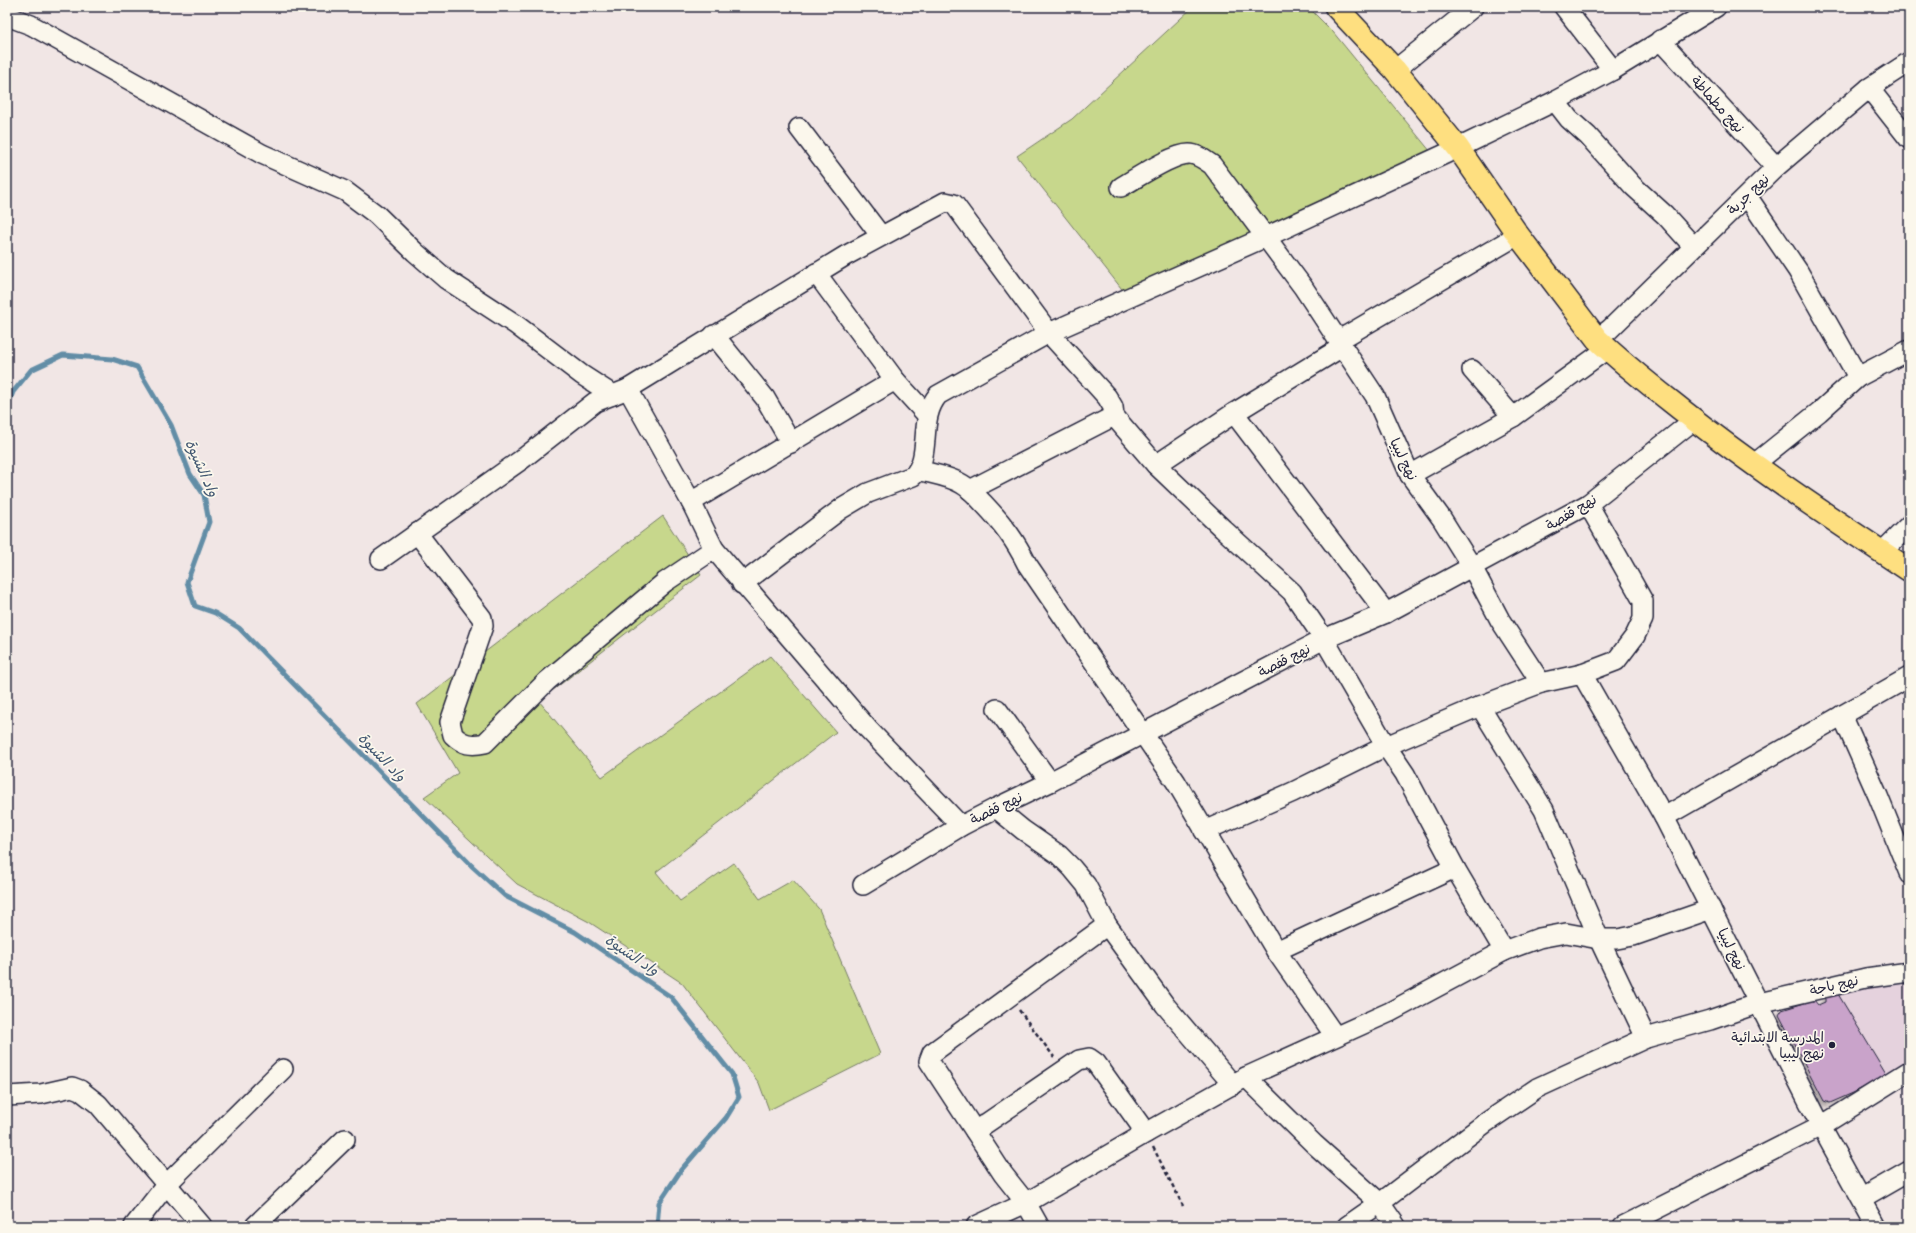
<svg xmlns="http://www.w3.org/2000/svg" width="1916" height="1233" font-family="Sriracha,'Playpen Sans Arabic',sans-serif">
  <defs>
    <filter id="shadow"><feDropShadow dx="-3.5" dy="3.5" stdDeviation="2" flood-color="#0004"/></filter>
  </defs>
  <rect width="100%" height="100%" fill="#f1e6e5"/>
  <filter id="ink" filterUnits="userSpaceOnUse"><feTurbulence type="fractalNoise" baseFrequency=".025" numOctaves="2"/><feDisplacementMap in="SourceGraphic" scale="8" xChannelSelector="R" yChannelSelector="G"/><feConvolveMatrix kernelMatrix="1 2 1 2 8 2 1 2 1" color-interpolation-filters="sRGB"/></filter>
  <g filter="url(#ink)">
    <path fill="#e5d2dd" d="M1909,984V1062L1887,1075L1835,989Z"/>
    <g fill="#c7d78c" stroke="#747c64">
      <path d="M1193,7H1308L1333,32L1435,157L1125,293L1017,156L1072,119Z"/>
      <path d="M663,516L701,575L539,701L602,777L770,656L836,732L656,872L680,901L734,863L760,899L793,880L819,909L880,1054L769,1110L759,1083L682,983L589,922L517,884L424,797L458,773L417,704Z"/>
    </g>
    <g fill="none" stroke-linecap="round" stroke-linejoin="round">
      <path stroke="#628da6" stroke-width="5" d="M7,407L13,392L31,370L63,355L112,359L137,367L171,425L190,474L204,495L209,522L187,582L195,606L215,613L239,628L473,867L505,896L575,932L671,997L732,1074L739,1097L726,1118L681,1170L659,1203L657,1226"/>
    </g>
    <path fill="#c9a3ca" stroke="#22223b" filter="url(#shadow)" d="M1835,989L1887,1075L1853,1093L1830,1103L1824,1101L1779,1015L1782,1010L1814,1000L1818,1005L1825,1002V997Z"/>
    <g fill="none" stroke-linecap="round" stroke-linejoin="round">
      <defs>
        <g id="minor">
          <path d="M1564,7L1613,70"/>
          <path d="M7,16L31,25L262,154L345,191L377,215L415,252L446,279L515,324L582,375L613,395"/>
          <path d="M1660,40L1776,167"/>
          <path d="M1395,70L1473,7"/>
          <path d="M1869,88L1909,139"/>
          <path d="M1555,101L1569,119L1588,136L1633,186L1665,215L1693,246"/>
          <path d="M799,128L881,236"/>
          <path d="M1121,187C1137,178 1172,154 1189,154C1197,154 1205,160 1212,165L1303,287L1375,396L1410,475L1442,519L1472,567L1500,620L1541,683"/>
          <path d="M1747,196L1798,271L1858,377"/>
          <path d="M816,273L895,380L927,415"/>
          <path d="M714,335L765,398L791,443"/>
          <path d="M1597,339L1610,329L1776,167L1869,88L1909,62"/>
          <path d="M1339,340L1518,235"/>
          <path d="M1472,370L1513,417"/>
          <path d="M628,389L691,502L714,549L868,729L961,826"/>
          <path d="M1234,413L1386,613"/>
          <path d="M1156,465L1234,413L1342,347"/>
          <path d="M1753,465L1819,412L1858,377L1909,350"/>
          <path d="M918,470C932,474 949,476 962,484C971,489 977,497 984,504C1003,524 1015,540 1027,564L1176,782L1276,951L1335,1036"/>
          <path d="M1410,475L1513,417L1607,349"/>
          <path d="M970,490L1114,416"/>
          <path d="M691,502L895,380"/>
          <path d="M417,533L482,618L483,626L450,722L453,735C463,745 471,746 485,743L547,681L665,582L714,549"/>
          <path d="M1882,552L1909,525"/>
          <path d="M381,559L521,460L595,402L628,389L845,256L945,202L954,204L1049,333L1107,397L1113,407L1114,416L1156,465L1223,529L1292,592L1324,639L1386,746L1405,774L1455,868L1504,951"/>
          <path d="M742,584L841,509L868,493L913,476C933,456 917,420 938,395L1049,333L1266,237L1458,148L1555,101L1613,70L1716,7"/>
          <path d="M1582,674L1664,817L1821,1126L1876,1226"/>
          <path d="M1480,706L1544,810L1599,939L1646,1038"/>
          <path d="M997,709L1050,782"/>
          <path d="M1842,715L1878,796L1909,873"/>
          <path d="M996,808L1023,830L1059,855L1072,868L1086,885L1107,925L1165,1005L1233,1085"/>
          <path d="M1664,817L1909,677"/>
          <path d="M1204,831L1293,792L1386,746L1480,706L1541,683L1582,674L1616,661L1635,636L1643,619V601L1588,504"/>
          <path d="M863,885L961,826L996,808L1050,782L1324,639L1386,613L1588,504L1694,420"/>
          <path d="M1276,951L1455,868"/>
          <path d="M1246,1077L1314,1144L1380,1203L1396,1226"/>
          <path d="M7,1096L41,1094L72,1087L80,1090L98,1104L202,1226"/>
          <path d="M975,1131L1079,1060L1089,1058L1096,1063L1146,1133"/>
          <path d="M1862,1198L1909,1171"/>
          <path d="M134,1226L166,1185L283,1069"/>
          <path d="M255,1226L345,1139"/>
          <path d="M976,1226L1026,1203L1146,1133L1246,1077L1390,1012L1504,951L1539,938L1566,933L1599,939H1617L1633,936L1711,909"/>
          <path d="M1039,1226L1026,1203L1003,1174L929,1061L932,1053L1107,925"/>
          <path d="M1347,1226L1380,1203L1484,1124L1537,1088L1646,1038L1710,1020L1759,1003L1866,978L1909,972"/>
          <path d="M1623,1226L1821,1126L1909,1071"/>
        </g>
        <path id="major" d="M1336,7L1395,70L1458,148L1518,235L1597,339C1624,365 1654,388 1683,411C1755,468 1832,519 1909,570"/>
      </defs>
      <use href="#minor" stroke="#22223b" stroke-width="22"/>
      <use href="#major" stroke="#22223b" stroke-width="25"/>
      <g stroke="#22223b" stroke-width="2.5" stroke-dasharray="4 3" stroke-linecap="butt">
        <path d="M1019,1010L1054,1057"/>
        <path d="M1153,1147L1183,1206"/>
      </g>
      <use href="#minor" stroke="#fbf7ec" stroke-width="19"/>
      <use href="#major" stroke="#fedf80" stroke-width="22"/>
    </g>
  </g>
  <circle fill="#22223b" stroke="#fbf7ec" stroke-width="1.5" cx="1832" cy="1045" r="4"/>
  <g text-anchor="middle" stroke-width="3.5" stroke-linejoin="round" paint-order="stroke">
    <g font-size="14" fill="#22223b" stroke="#fbf7ec">
      <text transform="translate(1718 104) rotate(48)" y="5">نهج مطماطة</text>
      <text transform="translate(1748 194) rotate(-44)" y="5">نهج جربة</text>
      <text transform="translate(1404 459) rotate(64)" y="5">نهج ليبيا</text>
      <text transform="translate(1571 512) rotate(-31)" y="5">نهج قفصة</text>
      <text transform="translate(1284 660) rotate(-27)" y="5">نهج قفصة</text>
      <text transform="translate(996 808) rotate(-26)" y="5">نهج قفصة</text>
      <text transform="translate(1732 949) rotate(63)" y="5">نهج ليبيا</text>
      <text transform="translate(1834 985) rotate(-13)" y="5">نهج باجة</text>
    </g>
    <g font-size="14" fill="#22223b" stroke="#fbf7ec" text-anchor="end">
      <text x="1824" y="1042">المدرسة الابتدائية<tspan x="1824" dy="16">نهج ليبيا</tspan></text>
    </g>
    <g font-size="15" font-style="italic" fill="#425771" stroke="#fbf7ec">
      <text transform="translate(202 468) rotate(66)" y="5">واد الشيوة</text>
      <text transform="translate(382 757) rotate(46)" y="5">واد الشيوة</text>
      <text transform="translate(632 955) rotate(34)" y="5">واد الشيوة</text>
    </g>
  </g>
  <rect width="1916" height="1233" fill="none" stroke="#fbf7ec" stroke-width="24"/>
  <rect x="12" y="12" width="1892" height="1209" fill="none" stroke="#22223b" stroke-width="1.5" filter="url(#ink)"/>
</svg>
